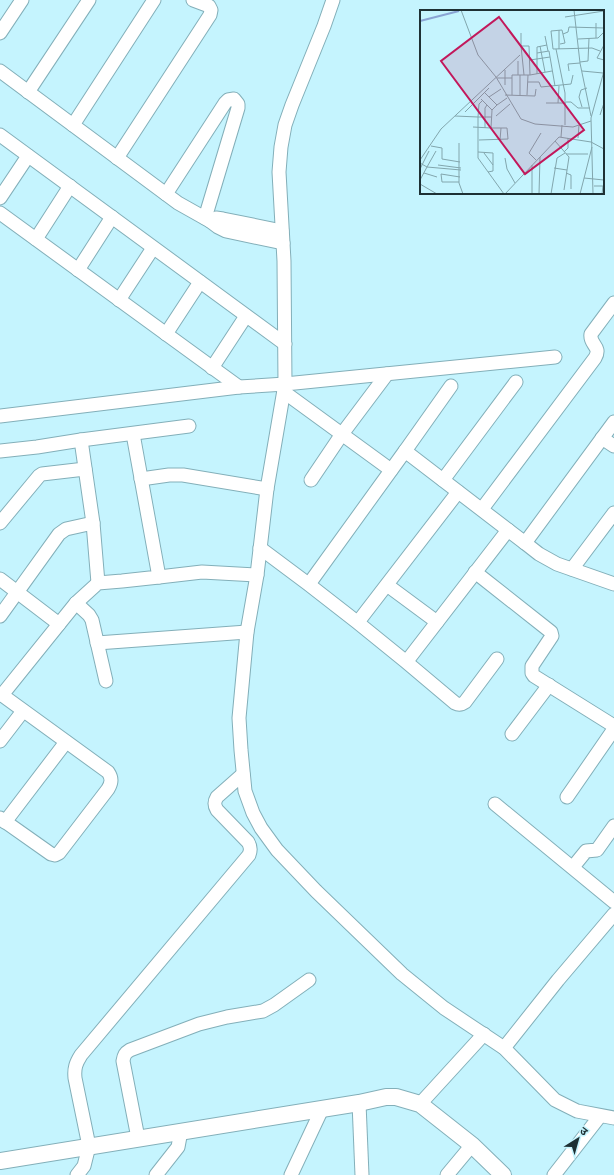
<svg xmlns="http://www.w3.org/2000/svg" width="614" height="1175" font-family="'Space Grotesk','Noto Sans Devanagari',sans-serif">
  <rect width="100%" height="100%" fill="#c5f4fe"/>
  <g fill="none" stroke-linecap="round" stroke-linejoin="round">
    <defs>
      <g id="minor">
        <path d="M333,0L324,26L292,105L285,125L281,147L279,172L284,261L285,384L267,489L257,575L247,632L239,718L241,750L245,791L253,813L261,828L277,850L316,891L402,974L444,1008L504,1048L555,1100L577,1111L614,1118"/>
        <path d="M0,33L22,0"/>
        <path d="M0,71L178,203L210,221L218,227L226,231L283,243"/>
        <path d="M28,92L89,0"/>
        <path d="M73,125L154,0"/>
        <path d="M0,135L285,344"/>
        <path d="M117,158L210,15L211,10L209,6L193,0"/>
        <path d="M166,194L225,103L228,100L234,99L238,104V108L205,218"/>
        <path d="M0,198L28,156"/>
        <path d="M0,213L239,387"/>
        <path d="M210,221L216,218L223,219L282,231"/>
        <path d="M36,239L70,186"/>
        <path d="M78,270L112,217"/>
        <path d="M119,300L153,248"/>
        <path d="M166,334L200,282"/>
        <path d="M212,368L246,316"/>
        <path d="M284,392L391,470"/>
        <path d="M0,416L239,387L285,384L555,357"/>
        <path d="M602,438L614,446"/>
        <path d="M81,440L93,523L98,583"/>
        <path d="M0,451L37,447L81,440L189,426"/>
        <path d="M405,451L451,386"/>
        <path d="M141,479L169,475H183L267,489"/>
        <path d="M311,480L342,434L387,374"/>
        <path d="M443,480L516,382"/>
        <path d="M482,509L595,358C602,346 589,345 591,334L614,303"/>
        <path d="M0,523L39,476L42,474L85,469"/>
        <path d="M525,543L539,554L557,564L614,584"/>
        <path d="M260,548C327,597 392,649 455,703C459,705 461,705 465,702L497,659"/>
        <path d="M572,569L614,513"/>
        <path d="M475,572L551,632L552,636L532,666V673L534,676L614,726"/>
        <path d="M159,577L202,572L257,575"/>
        <path d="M0,579L59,624"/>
        <path d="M309,584L405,451L525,543L614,422"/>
        <path d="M387,585L437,622"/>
        <path d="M76,603L89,615L92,620L106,681"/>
        <path d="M0,616L59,534L66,529L93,523"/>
        <path d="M358,622L458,492"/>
        <path d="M97,643L247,632"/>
        <path d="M407,661L508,530"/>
        <path d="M0,694L2,695L76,603L98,583L122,581L159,577L133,434"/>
        <path d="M512,734L549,685"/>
        <path d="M0,741L23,711"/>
        <path d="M567,797L614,729"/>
        <path d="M495,804L614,902"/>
        <path d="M0,818L51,854L55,855L59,853L108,789C112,782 112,778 108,772L2,695"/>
        <path d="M5,822L66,742"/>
        <path d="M573,867L586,851L597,850L614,826"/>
        <path d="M504,1048L558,980L614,914"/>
        <path d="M359,1103L362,1175"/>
        <path d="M420,1104L484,1034"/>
        <path d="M138,1138L123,1061C124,1055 125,1053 130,1050L199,1024L227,1017L263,1011L274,1005L309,980"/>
        <path d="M77,1175L84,1166L89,1146L75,1078C74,1068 76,1063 81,1055L249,855C251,850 251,847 248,842L217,810C214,805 214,802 217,797L243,774"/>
        <path d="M156,1175L178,1147L181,1131"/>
        <path d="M291,1175L322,1109"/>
        <path d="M447,1175L472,1145"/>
        <path d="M554,1175L600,1116"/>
      </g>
      <path id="major" d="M0,1161L359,1103L386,1097H396L420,1104L472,1145L503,1175"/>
    </defs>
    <use href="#minor" stroke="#83afb9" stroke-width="15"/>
    <use href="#major" stroke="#83afb9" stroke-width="18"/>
    <use href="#minor" stroke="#fff" stroke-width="13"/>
    <use href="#major" stroke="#fff" stroke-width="16"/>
  </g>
  <g transform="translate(420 10)">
    <rect width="184" height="184" fill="#c5f4fe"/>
    <path fill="none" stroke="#8aa4d4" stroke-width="2" d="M0,11L39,1"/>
    <path fill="none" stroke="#82a6ad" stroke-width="1" d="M41,0L58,45L76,67L101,109L115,114L153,117L171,111M154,0L160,53L171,106M145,7L184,1M176,13V28M139,20V39M101,23V36M143,24L148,22L149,17L184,18M125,26L128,41M158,29L178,28L184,22M140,34L145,33L142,20L131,21L133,39L172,38L180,41M184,35L177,48L184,50M120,36L125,62M136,39L145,83V115M117,43L129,41L135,76M110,50L130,47M98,51V65M160,52L168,51L169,28M85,60V75M149,61L148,54L160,53M162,61L183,63M117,64V37L127,35M104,65L101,36H109L110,65H108L107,85M110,65L132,61M77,68H92M108,72H119L121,77L151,74L153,65M85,85L115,86L116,79M92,85V65H108M100,85V65M69,87L81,79M61,89L72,100M146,92H151L158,98H170M126,93H146M138,93L139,76M77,95L87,88M162,97L159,87L161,80L167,78M45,102L69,78M180,105L184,93M35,106L58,107L59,94L63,90M76,106L90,94M71,107H58V148L84,184M53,117L71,118L72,100L77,95L65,83M65,118V98L67,95M141,127L142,115M158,128L159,115M59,130L88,129L87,118H71M80,130L81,118M135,131L149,147L144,180M39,133V173L43,184M11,136L22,138V149L40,152M58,142L73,143V155M144,142L148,138V128M64,143L73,155V161L68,162M146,144H168M85,148L87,159L95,173M0,150L21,119L100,45M116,150L109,143L121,123M0,153L7,157L16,141M18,155L41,158M112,155V184M134,158L147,160M0,159L9,141M4,163L17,167M146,163L151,165V179M164,168L184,170M0,170L7,157L41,160M39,172H22L21,164L40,167M0,174L17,184M174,176H183L182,184M85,184L139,127L171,132L184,139M119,184L120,147M131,184L137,148L145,143M160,184L172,137M173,184L171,108L184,61"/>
    <path fill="#c2185b" fill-opacity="0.15" stroke="#c2185b" stroke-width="2" d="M79,7L164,120L105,164L21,51Z"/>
    <rect width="184" height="184" fill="none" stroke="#1e3034" stroke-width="2"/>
  </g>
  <g transform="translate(578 1139) rotate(37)" stroke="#c5f4fe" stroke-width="3" paint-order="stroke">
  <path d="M0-3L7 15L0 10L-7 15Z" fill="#1e3034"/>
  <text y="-6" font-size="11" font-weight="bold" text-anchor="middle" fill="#1e3034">उ</text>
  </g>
</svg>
